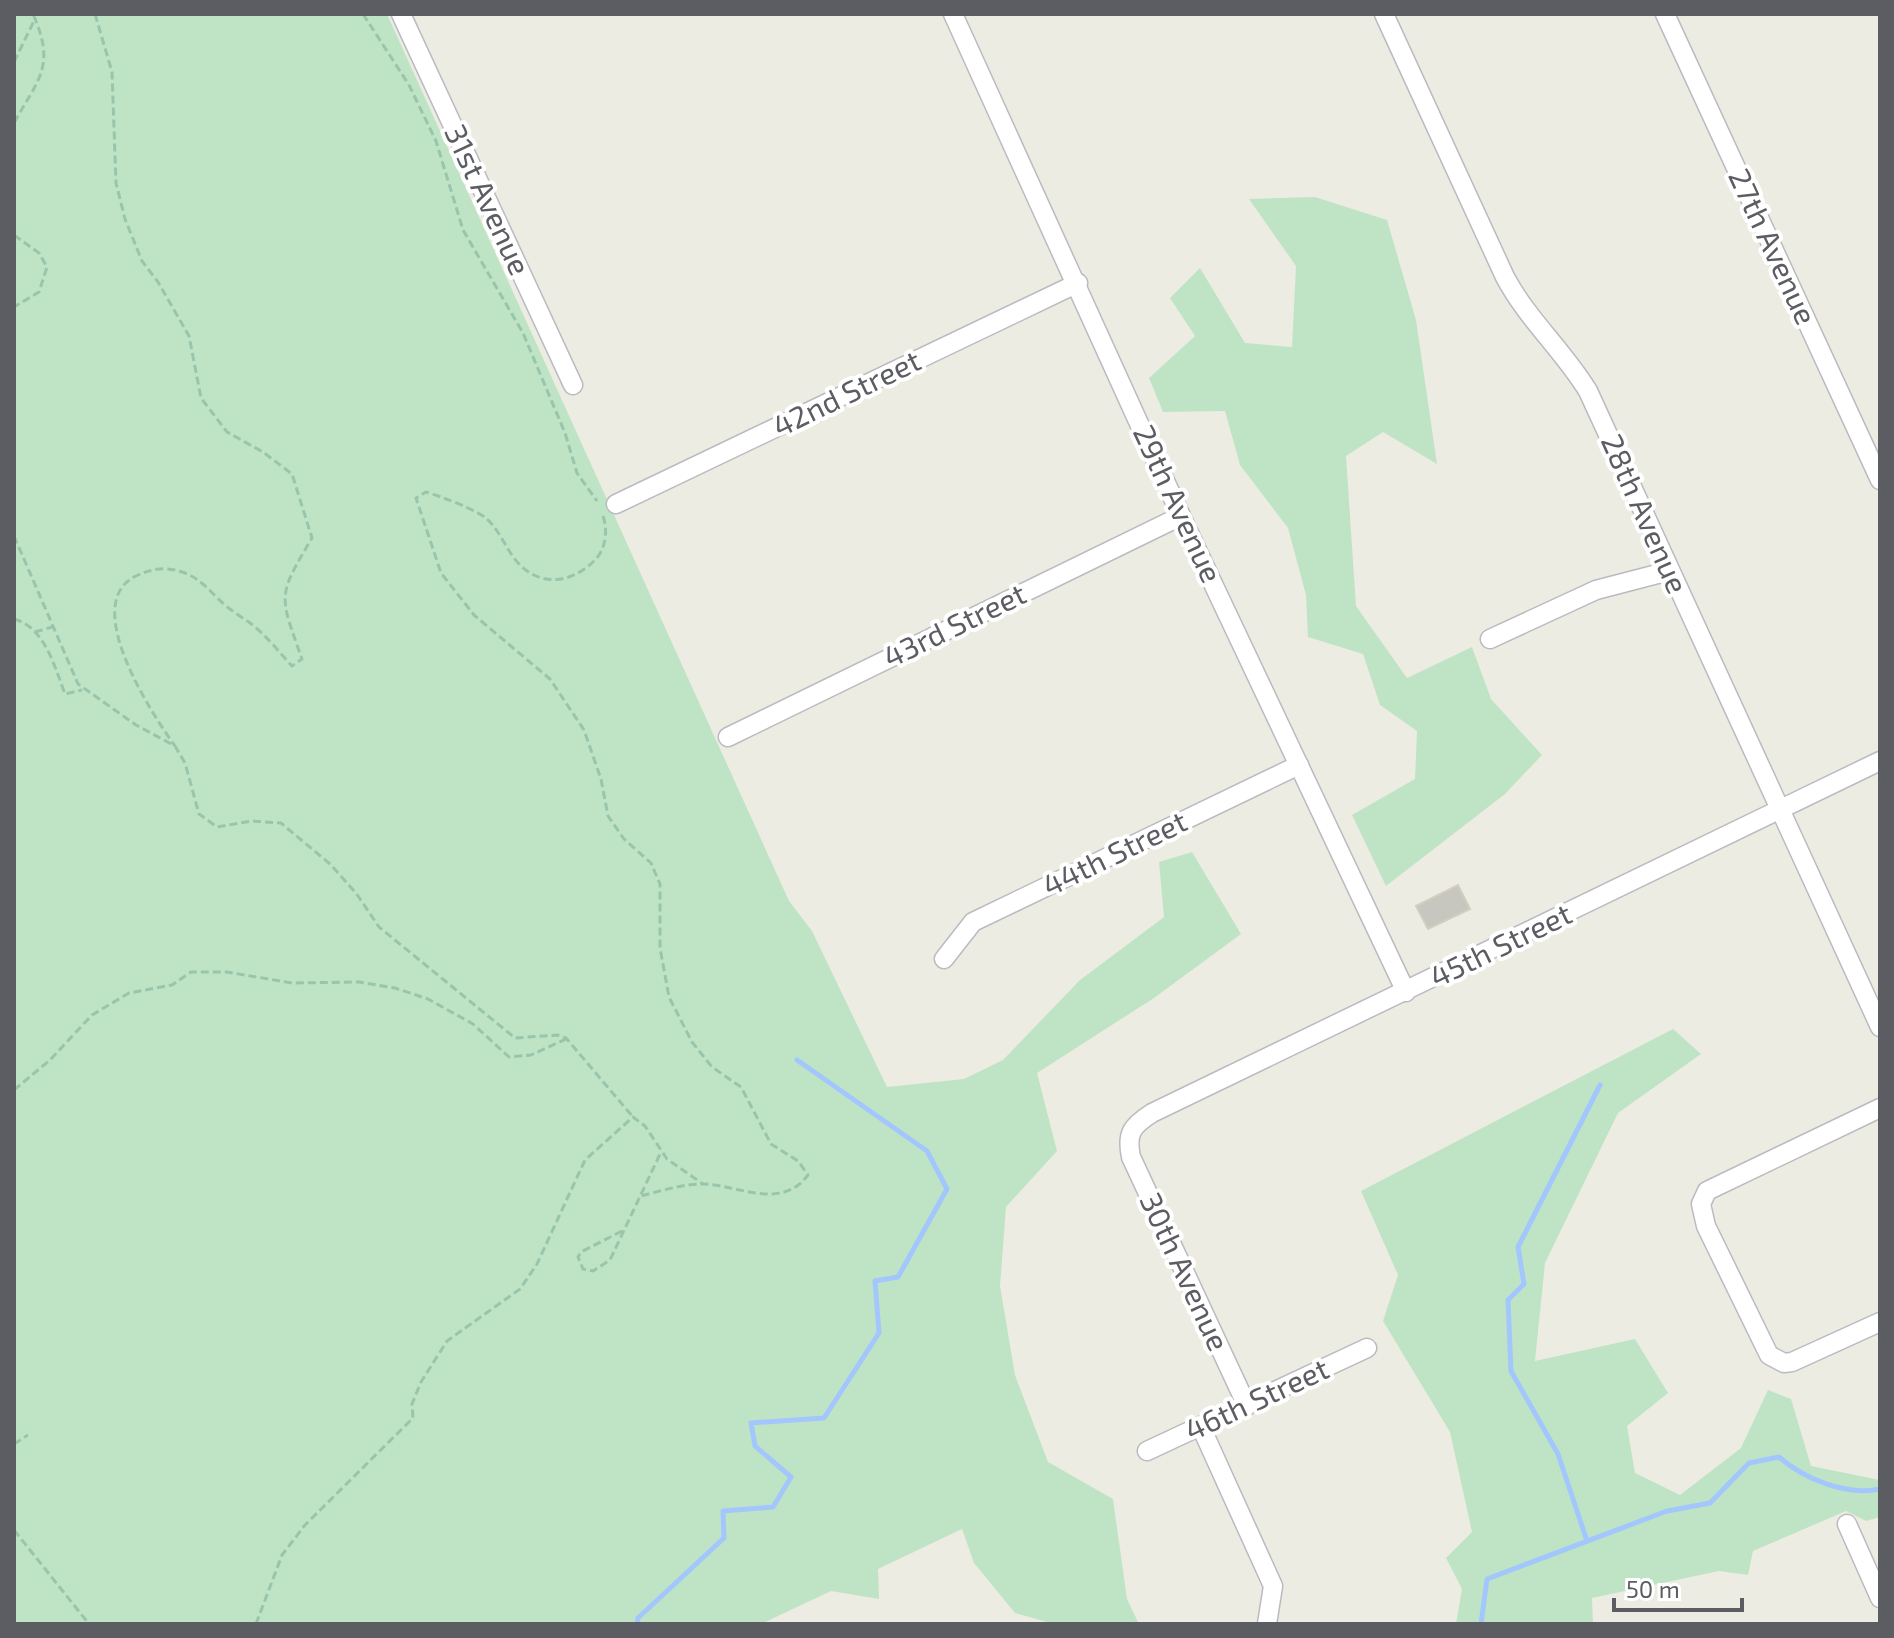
<svg xmlns="http://www.w3.org/2000/svg" width="1894" height="1638" font-family="'Exo 2',sans-serif">
  <rect width="100%" height="100%" fill="#edece2"/>
  <g fill="#bfe4c5">
    <path d="M14,14H387L789,901L812,931L887,1087L964,1079L1003,1060L1080,980L1164,917L1159,862L1192,852L1241,934L1154,998L1037,1073L1057,1151L1006,1207L1000,1286L1015,1375L1048,1462L1113,1499L1127,1599L1139,1624H1054L1015,1613L974,1563L962,1529L878,1569L879,1599L831,1591L761,1624H14Z"/>
    <path d="M1315,197L1387,220L1416,320L1437,464L1383,432L1346,456L1356,606L1407,678L1472,647L1491,699L1542,755L1505,794L1386,886L1352,815L1415,779L1417,731L1380,705L1363,654L1308,637L1306,595L1288,528L1240,465L1225,411L1163,412L1149,378L1195,336L1170,298L1200,268L1245,343L1292,347L1296,266L1249,199Z"/>
    <path d="M1673,1029L1701,1054L1618,1113L1545,1263L1535,1361L1635,1339L1668,1393L1627,1426L1635,1473L1680,1495L1741,1448L1768,1390L1791,1399L1811,1466L1880,1480V1517L1866,1521L1846,1511L1753,1551L1748,1575L1719,1571L1592,1598L1593,1624H1456L1462,1589L1446,1558L1472,1532L1450,1432L1383,1321L1398,1275L1361,1191Z"/>
  </g>
  <g fill="none" stroke-linecap="round" stroke-linejoin="round">
    <g stroke="#a3c7fd" stroke-width="5">
      <path d="M1587,1541L1558,1454L1511,1371L1508,1300L1524,1284L1518,1247L1600,1085"/>
      <path d="M637,1624L638,1618L724,1538L723,1511L773,1507L791,1477L755,1446L751,1423L824,1418L879,1333L875,1281L898,1277L947,1189L927,1151L797,1060"/>
      <path d="M1481,1624L1487,1579L1667,1511L1710,1503L1749,1463L1779,1457C1804,1479 1846,1496 1880,1489"/>
    </g>
  </g>
  <path fill="#c8c7bf" stroke="#d2cfc1" stroke-width="2" d="M1458,885L1470,909L1428,929L1416,906Z"/>
  <g fill="none" stroke-linecap="round" stroke-linejoin="round">
    <defs>
      <g id="minor">
        <path d="M401,14L573,385"/>
        <path d="M953,14L1181,516L1406,992"/>
        <path d="M1384,14L1505,277C1528,320 1563,350 1588,391L1880,1027"/>
        <path d="M1665,14L1880,480"/>
        <path d="M616,504L1078,283"/>
        <path d="M1490,639L1596,590L1669,571"/>
        <path d="M728,737L1181,516"/>
        <path d="M944,959L973,922L1299,765"/>
        <path d="M1880,1108L1707,1191L1701,1204L1706,1226L1769,1355L1784,1363L1792,1362L1880,1322"/>
        <path d="M1247,1406L1131,1157C1126,1133 1132,1126 1152,1113L1880,761"/>
        <path d="M1201,1427L1273,1586L1267,1624"/>
        <path d="M1147,1451L1367,1348"/>
        <path d="M1847,1524L1880,1598"/>
      </g>
    </defs>
    <use href="#minor" stroke="#babbc1" stroke-width="21"/>
    <g stroke="#99c5ac" stroke-width="3" stroke-dasharray="8 4" stroke-linecap="butt">
      <path d="M95,14L112,72L116,183L125,219L142,261L158,282L189,336L201,398L227,432L263,452L292,474L312,538C277,597 279,594 302,659L292,666C279,652 266,635 250,623C242,617 233,612 225,605C211,593 201,578 182,572C165,566 151,569 136,576C79,603 152,714 175,746"/>
      <path d="M363,14L409,85L436,141L463,230L523,333L565,433L577,473L597,501"/>
      <path d="M14,62L35,19"/>
      <path d="M14,123C39,78 56,66 33,14"/>
      <path d="M14,235L39,253L47,267L39,292L14,307"/>
      <path d="M603,516C608,530 606,550 594,561C573,582 542,588 519,564C506,550 501,532 487,519C477,510 440,496 426,492L416,498L441,573L474,615L550,679L584,730L601,779L608,816L624,839L651,863L660,884V948L669,997L692,1042L712,1067L741,1087L771,1144L798,1161L808,1175C781,1211 739,1185 703,1184C683,1184 660,1191 641,1196"/>
      <path d="M14,536L78,684L136,725L175,746L185,763L199,814L217,827L252,821L281,823L330,864L356,893L379,927L515,1038L557,1035L566,1038L633,1117"/>
      <path d="M14,619C45,627 55,668 65,694L82,690"/>
      <path d="M35,632L52,627"/>
      <path d="M14,1090L50,1060L92,1015L129,993L172,985L191,972H227L292,983L359,982L395,988L428,999L473,1024L509,1057L531,1055L566,1039"/>
      <path d="M622,1231L581,1252L578,1257L583,1269L593,1271L610,1260L661,1152"/>
      <path d="M14,1444L28,1435"/>
      <path d="M14,1530L89,1624"/>
      <path d="M256,1624L282,1555L305,1525L413,1418L412,1404L421,1382L447,1341L520,1289L537,1264L585,1160L633,1117L645,1126L667,1159L703,1184"/>
    </g>
    <use href="#minor" stroke="#fff" stroke-width="18"/>
  </g>
  <g text-anchor="middle" stroke-width="8" stroke-linejoin="round" paint-order="stroke">
    <g font-size="30" fill="#5b5d63" stroke="#fff">
      <text transform="translate(487 200) rotate(65)" y="10">31st Avenue</text>
      <text transform="translate(1772 247) rotate(65)" y="10">27th Avenue</text>
      <text transform="translate(847 394) rotate(-26)" y="10">42nd Street</text>
      <text transform="translate(1177 504) rotate(65)" y="10">29th Avenue</text>
      <text transform="translate(1644 514) rotate(66)" y="10">28th Avenue</text>
      <text transform="translate(955 626) rotate(-26)" y="10">43rd Street</text>
      <text transform="translate(1115 854) rotate(-26)" y="10">44th Street</text>
      <text transform="translate(1501 946) rotate(-26)" y="10">45th Street</text>
      <text transform="translate(1184 1272) rotate(65)" y="10">30th Avenue</text>
      <text transform="translate(1257 1400) rotate(-25)" y="10">46th Street</text>
    </g>
  </g>
  <rect width="1894" height="1638" fill="none" stroke="#5b5d63" stroke-width="32"/>
  <path d="M1614 1598v12h128v-12" fill="none" stroke="#5b5d63" stroke-width="4"/>
  <text x="1626" y="1598" font-size="24" fill="#5b5d63" stroke="#ffffff" stroke-width="6" paint-order="stroke">50 m</text>
</svg>
